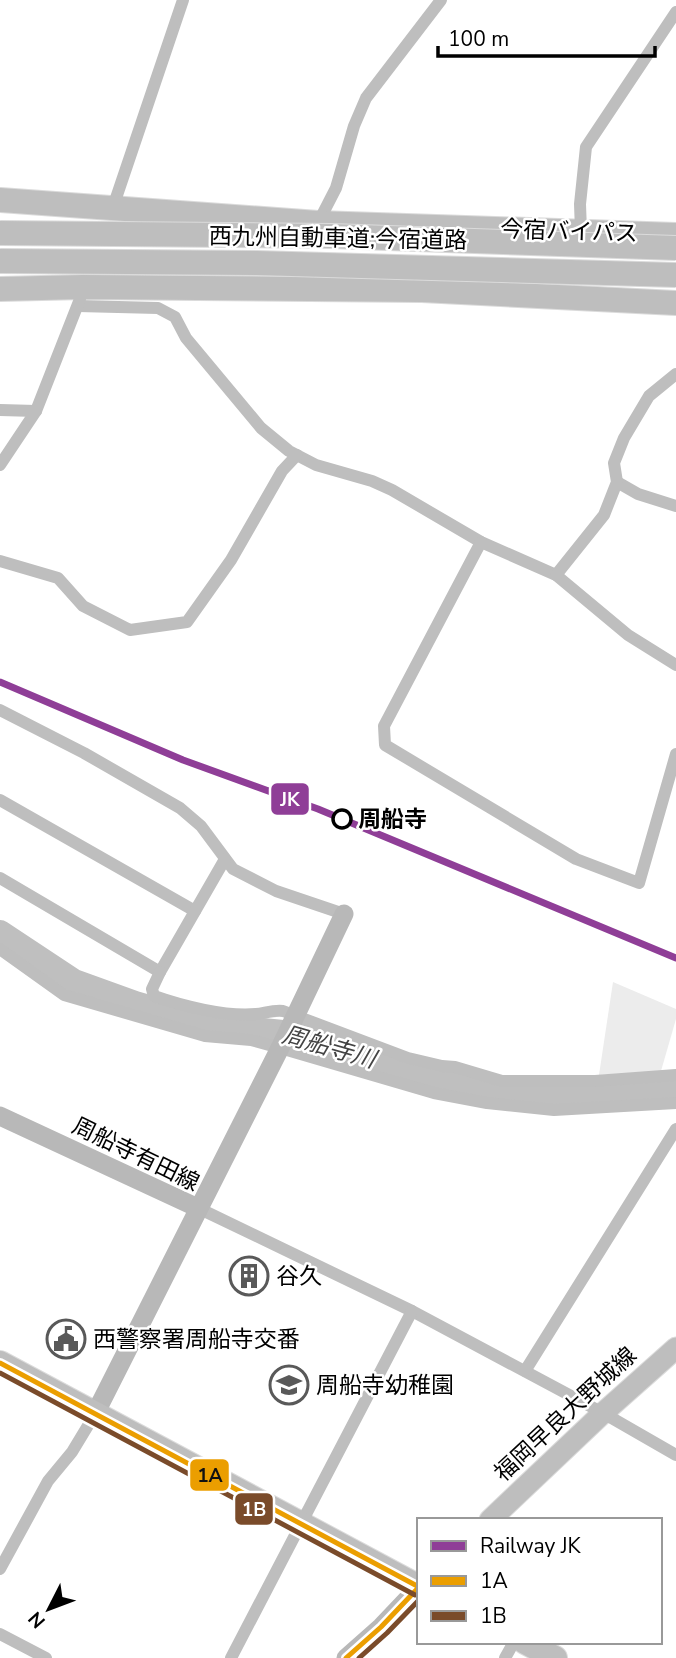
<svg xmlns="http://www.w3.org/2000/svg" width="676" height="1658" font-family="'Nunito Sans','Noto Sans JP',sans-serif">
  <rect width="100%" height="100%" fill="#fff"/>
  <path fill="#ececec" d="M613,982L676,1009V1019L661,1071L599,1075Z"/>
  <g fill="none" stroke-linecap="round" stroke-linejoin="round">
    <path stroke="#bfbfbf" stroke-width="26" d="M0,933L74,982L135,1004L184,1018L244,1029L303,1035L411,1073L489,1089L611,1097L676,1090"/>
    <defs>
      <path id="primary" d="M490,1520L603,1413L676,1348"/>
      <g id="highway">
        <path d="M0,200L318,223L676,235"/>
        <path d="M0,289L83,287L422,290L676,303"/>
        <path d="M0,1363L419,1587"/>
        <path d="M525,1642L555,1658"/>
      </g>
    </defs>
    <use href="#primary" stroke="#dbdbdb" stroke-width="23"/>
    <use href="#highway" stroke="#dbdbdb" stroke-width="26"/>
    <g stroke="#bebebe" stroke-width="12">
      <path d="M112,210L183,0"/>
      <path d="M318,223L336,188L354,126L366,98L441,0"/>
      <path d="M581,231L580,204L586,147L676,12"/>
      <path d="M78,306L158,308L175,317L186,338L261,428L289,451L316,465L372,481L392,490L481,542L556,575L628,635L676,665"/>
      <path d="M0,410L36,411"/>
      <path d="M0,465L36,411L80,299"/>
      <path d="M617,482L638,494L676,506"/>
      <path d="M481,542L384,726L385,745L576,859L639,883L676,754"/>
      <path d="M0,561L58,578L83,606L130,630L187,622L231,560L282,471L297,455"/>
      <path d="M556,575L604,515L617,482L614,463L624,438L649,396L676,374"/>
      <path d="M0,710L84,753L180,808L201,826L233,869L276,891L344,914"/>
      <path d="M0,800L195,911"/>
      <path d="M0,878L160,972L225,859"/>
      <path d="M0,949L64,995L205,1036L251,1040L280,1048L434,1093L487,1103L554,1110L676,1103"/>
      <path d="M160,972L152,989L154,996C182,1006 226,1017 256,1014C265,1013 273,1010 283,1011L408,1058L442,1066L455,1067L502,1081H595L676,1075"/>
      <path d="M198,1208L412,1311L603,1413L676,1455"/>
      <path d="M525,1371L676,1129"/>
      <path d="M0,1569L48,1481L72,1452L95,1414"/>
      <path d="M0,1634L46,1658"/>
      <path d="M231,1658L412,1311"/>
      <path d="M505,1658L514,1642"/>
    </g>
    <g stroke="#b8b8b8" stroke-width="19">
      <path d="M0,1116L198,1208"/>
      <path d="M95,1414L280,1048L344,914"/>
      <path d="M346,1658L381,1627L419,1587"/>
    </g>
    <use href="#primary" stroke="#bebebe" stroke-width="21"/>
    <use href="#highway" stroke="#bebebe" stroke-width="24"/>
    <defs>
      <g id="highway-bridge">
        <path d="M0,233L331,236L676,248"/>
        <path d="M0,261L257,263L676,275"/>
      </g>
    </defs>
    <use href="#highway-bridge" stroke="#dbdbdb" stroke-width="26" stroke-linecap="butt"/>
    <use href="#highway-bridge" stroke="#bebebe" stroke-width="24"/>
    <defs>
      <g id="bus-1">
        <path d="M0,1363L419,1587"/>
        <path d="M346,1658L381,1627L419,1587"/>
      </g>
      <g id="bus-2">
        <path d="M0,1373L415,1595"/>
        <path d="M359,1658L387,1633L419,1600"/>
      </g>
    </defs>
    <use href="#bus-1" stroke="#fff" stroke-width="10"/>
    <use href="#bus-2" stroke="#fff" stroke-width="10"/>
    <use href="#bus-1" stroke="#eb9e00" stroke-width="5"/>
    <use href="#bus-2" stroke="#7a4b2a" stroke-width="5"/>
    <defs>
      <path id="rail-1" d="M0,682L183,760L318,809L676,958"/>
    </defs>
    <use href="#rail-1" stroke="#fff" stroke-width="12"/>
    <use href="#rail-1" stroke="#8f3e97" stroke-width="7"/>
  </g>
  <defs>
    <symbol id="building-ring" viewBox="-11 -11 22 22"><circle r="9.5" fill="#fff" stroke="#595959" stroke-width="1.5"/><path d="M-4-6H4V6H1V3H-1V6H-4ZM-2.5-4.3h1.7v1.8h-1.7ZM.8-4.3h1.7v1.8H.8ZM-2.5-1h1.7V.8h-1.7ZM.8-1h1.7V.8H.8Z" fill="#595959"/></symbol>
    <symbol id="civic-ring" viewBox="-11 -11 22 22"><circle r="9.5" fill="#fff" stroke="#595959" stroke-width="1.5"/><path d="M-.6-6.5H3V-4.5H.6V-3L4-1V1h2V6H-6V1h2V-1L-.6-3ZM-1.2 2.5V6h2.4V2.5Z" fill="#595959"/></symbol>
    <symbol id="school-ring" viewBox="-11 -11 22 22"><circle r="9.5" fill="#fff" stroke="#595959" stroke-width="1.5"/><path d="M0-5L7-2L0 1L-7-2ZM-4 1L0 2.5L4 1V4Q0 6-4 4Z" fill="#595959"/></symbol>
  </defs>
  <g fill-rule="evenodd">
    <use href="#building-ring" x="227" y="1254" width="44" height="44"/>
    <use href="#civic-ring" x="44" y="1317" width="44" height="44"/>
    <use href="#school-ring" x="267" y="1363" width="44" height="44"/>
  </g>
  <circle fill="#fff" stroke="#000" stroke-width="3.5" cx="342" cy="819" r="9"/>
  <g text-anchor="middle" stroke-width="5" stroke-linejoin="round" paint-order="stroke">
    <g font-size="23" fill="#000" stroke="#fff">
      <text transform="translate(569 231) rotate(2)" y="8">今宿バイパス</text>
      <text transform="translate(338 238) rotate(1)" y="8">西九州自動車道;今宿道路</text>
      <text transform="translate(136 1154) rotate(26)" y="8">周船寺有田線</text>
      <text transform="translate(565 1414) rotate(-43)" y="8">福岡早良大野城線</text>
    </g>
    <g font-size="23" font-weight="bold" fill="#000" stroke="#fff" text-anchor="start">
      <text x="358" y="827">周船寺</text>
    </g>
    <g font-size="23" fill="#000" stroke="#fff" text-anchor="start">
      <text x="276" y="1284">谷久</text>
      <text x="93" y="1347">西警察署周船寺交番</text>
      <text x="316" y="1393">周船寺幼稚園</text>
    </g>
    <g font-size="24" font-style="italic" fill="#444" stroke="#fff">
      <text transform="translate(329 1047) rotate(16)" y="8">周船寺川</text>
    </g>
  </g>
  <g stroke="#fff" stroke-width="2.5">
    <rect x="270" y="782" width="40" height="34" rx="7" fill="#8f3e97"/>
    <rect x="189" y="1458" width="41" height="34" rx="7" fill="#eb9e00"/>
    <rect x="234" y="1492" width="40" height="34" rx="7" fill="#7a4b2a"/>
  </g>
  <g font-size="19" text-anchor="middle" font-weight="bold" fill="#fff">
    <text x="290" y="806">JK</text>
    <text x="254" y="1516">1B</text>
  </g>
  <g font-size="19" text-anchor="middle" font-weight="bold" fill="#111">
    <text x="210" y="1482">1A</text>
  </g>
  <rect x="417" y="1518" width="245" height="126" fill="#ffffff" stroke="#999999" stroke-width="2"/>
  <rect x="431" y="1541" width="35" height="10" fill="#8f3e97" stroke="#999999" stroke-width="2"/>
  <text x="480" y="1553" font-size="21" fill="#000000">Railway JK</text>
  <rect x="431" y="1576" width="35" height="10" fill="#eb9e00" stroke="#999999" stroke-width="2"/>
  <text x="480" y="1588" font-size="21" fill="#000000">1A</text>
  <rect x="431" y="1611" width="35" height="10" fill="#7a4b2a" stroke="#999999" stroke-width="2"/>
  <text x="480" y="1623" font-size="21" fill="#000000">1B</text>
  <g transform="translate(49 1609) rotate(228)" stroke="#ffffff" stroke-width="5" paint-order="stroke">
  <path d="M0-5L12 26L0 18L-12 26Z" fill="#000000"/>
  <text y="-10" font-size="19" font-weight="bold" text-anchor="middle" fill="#000000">N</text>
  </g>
  <path d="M438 46v10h217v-10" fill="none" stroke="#000000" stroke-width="3.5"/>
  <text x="448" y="46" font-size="21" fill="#000000" stroke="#ffffff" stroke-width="5" paint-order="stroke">100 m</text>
</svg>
